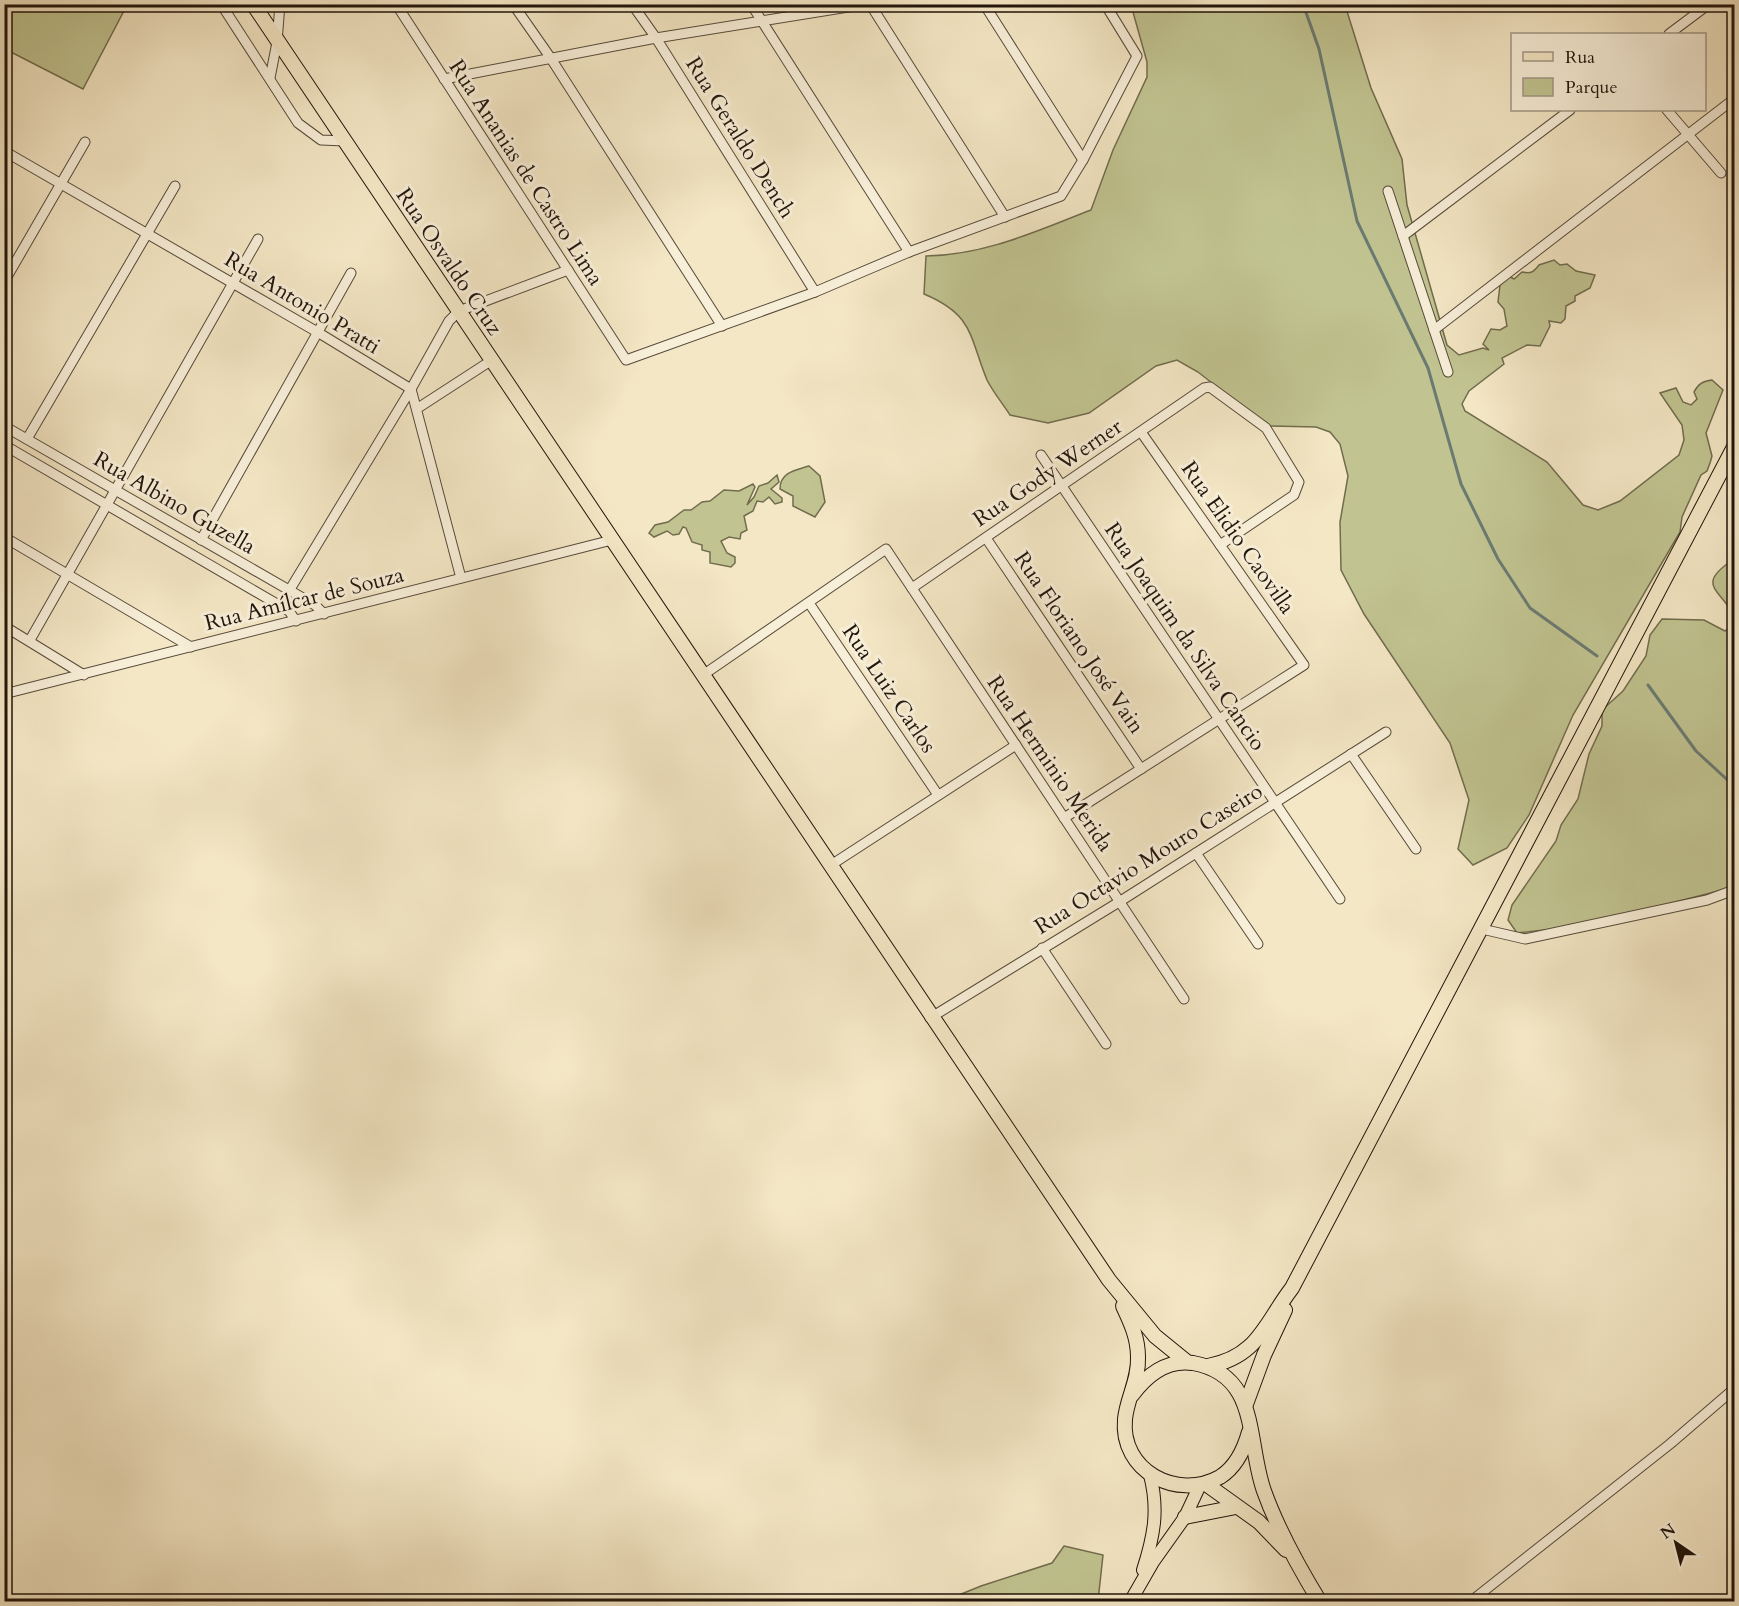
<svg xmlns="http://www.w3.org/2000/svg" width="1739" height="1606" font-family="Cardo,serif">
  <rect width="100%" height="100%" fill="#f4e7c5"/>
  <filter id="stains"><feTurbulence type="fractalNoise" baseFrequency=".00333" numOctaves="4"/><feColorMatrix values="0 0 0 0 .2 0 0 0 0 .09 0 0 0 0 .02 0 0 0 .5 -.17"/></filter>
  <radialGradient id="worn" r=".72"><stop offset=".6" stop-color="#630" stop-opacity="0"/><stop offset="1" stop-color="#630" stop-opacity=".3"/></radialGradient>
  <g fill="#c1c491" stroke="#716c4e" stroke-width="1.5">
    <path d="M4,5L5,4L127,5L83,89L5,49Z"/>
    <path d="M1131,5H1345L1371,88L1402,159L1407,205L1447,345L1459,355L1483,348L1489,350L1483,344L1491,329L1500,330L1507,326L1504,309L1498,302L1500,285L1509,276L1514,279L1522,272C1532,274 1533,272 1539,265L1554,260L1560,265L1567,264L1576,271L1595,275L1590,288L1575,296V301L1566,306L1565,319L1561,323L1549,321L1550,326L1540,346L1527,345L1502,358L1504,364L1469,391L1462,404L1465,411L1547,462L1583,505L1598,510L1620,501L1679,455L1684,440L1682,425L1660,393L1676,388L1683,402L1691,405L1697,399L1694,392C1698,384 1703,381 1712,380L1723,390L1706,433L1712,456L1710,463L1707,471L1701,475L1682,517L1680,532L1573,715L1529,815L1507,848L1473,865L1458,849L1469,800L1450,743L1364,614L1341,570L1340,522L1348,476L1340,444L1330,432L1316,427L1267,426L1198,372L1177,360L1156,366L1089,413L1048,423L1010,415C1003,404 993,392 987,380C969,336 974,315 924,294L926,256C986,255 1036,231 1091,210L1113,150L1147,77V62Z"/>
    <path d="M809,466L820,476L825,502L815,517L793,506V496L780,489C780,472 796,470 809,466Z"/>
    <path d="M777,475L779,482L771,489L782,498V502L775,504L769,497L763,502L757,501L753,511L744,516L747,530L741,533L740,539L729,537L721,541L727,553L735,557V563L731,567L710,563V552L702,550V545L692,542L686,528L683,527L679,534L673,535L667,531L654,537L649,533L655,525L668,522L684,510H691L702,502L710,501L724,490L739,491L753,484L755,487L747,505L754,497L759,486L768,483Z"/>
    <path d="M1734,559V615C1719,588 1695,585 1734,559Z"/>
    <path d="M1662,619L1704,620L1725,631L1734,623V887L1581,926L1517,933L1508,920L1512,905L1556,841L1561,825L1578,799L1589,754L1602,726V710L1623,691L1646,656L1650,635Z"/>
    <path d="M1064,1546L1103,1555L1098,1601H944L981,1586L1052,1563Z"/>
  </g>
  <g fill="none" stroke-linecap="round" stroke-linejoin="round">
    <g stroke="#6b7b72" stroke-width="3">
      <path d="M1303,4L1319,49L1357,221L1428,368L1461,484L1498,559L1530,608L1597,656"/>
      <path d="M1648,685L1696,751L1734,786"/>
    </g>
    <defs>
      <g id="minor">
        <path d="M221,4L298,123L321,140L345,141"/>
        <path d="M396,4L626,360L815,292L909,252L1061,196L1083,160L1137,56L1105,4"/>
        <path d="M513,4L550,57L722,326"/>
        <path d="M632,4L656,38L815,292"/>
        <path d="M751,4L909,252"/>
        <path d="M870,4L1005,217"/>
        <path d="M984,4L1083,160"/>
        <path d="M1669,34L1709,4"/>
        <path d="M270,78L277,42L280,4"/>
        <path d="M444,79L656,38L867,4"/>
        <path d="M1667,110L1721,173"/>
        <path d="M4,151L319,333L411,389L461,578"/>
        <path d="M1388,191L1448,372"/>
        <path d="M1403,236L1570,110"/>
        <path d="M4,282L85,142"/>
        <path d="M1434,330L1734,99"/>
        <path d="M418,408L492,360"/>
        <path d="M4,426L315,605L324,614"/>
        <path d="M27,439L175,186"/>
        <path d="M4,445L289,611L296,621"/>
        <path d="M1041,455L1340,899"/>
        <path d="M4,537L191,647"/>
        <path d="M986,538L1141,769"/>
        <path d="M201,540L351,273"/>
        <path d="M912,588L1204,388L1210,387L1266,428L1299,482L1294,495L1220,545"/>
        <path d="M289,591L411,389L449,321L459,311L568,270"/>
        <path d="M809,603L938,795"/>
        <path d="M4,626L84,675"/>
        <path d="M30,640L258,239"/>
        <path d="M703,675L886,549L1184,999"/>
        <path d="M4,694L612,540"/>
        <path d="M1351,754L1416,849"/>
        <path d="M1064,818L1304,665L1141,432"/>
        <path d="M1196,853L1258,944"/>
        <path d="M831,865L1016,745"/>
        <path d="M1482,929L1525,939L1707,900L1734,890"/>
        <path d="M1042,948L1106,1044"/>
        <path d="M930,1018L1119,902L1386,732"/>
        <path d="M1470,1602L1670,1444L1734,1389"/>
      </g>
      <g id="major">
        <path d="M1143,1570C1154,1536 1159,1510 1150,1475"/>
        <path d="M1130,1602L1153,1562L1185,1517L1200,1485"/>
      </g>
      <g id="highway">
        <path d="M253,4L1109,1280L1155,1336L1187,1362"/>
        <path d="M1123,1306C1131,1323 1138,1338 1138,1357C1139,1380 1127,1398 1125,1419C1120,1471 1177,1501 1220,1477C1236,1467 1244,1450 1249,1432"/>
        <path d="M1208,1366C1258,1357 1265,1323 1292,1288L1734,447"/>
        <path d="M1132,1395C1146,1376 1167,1359 1193,1363C1260,1375 1246,1440 1264,1491C1278,1530 1298,1566 1320,1602"/>
        <path d="M1246,1404L1264,1355L1285,1310"/>
        <path d="M1206,1484L1259,1522L1286,1550"/>
        <path d="M1185,1517L1236,1507"/>
      </g>
    </defs>
    <use href="#minor" stroke="#564a3a" stroke-width="11"/>
    <use href="#major" stroke="#21150b" stroke-width="14"/>
    <use href="#highway" stroke="#21150b" stroke-width="16"/>
    <use href="#minor" stroke="#f8efd9" stroke-width="9"/>
    <use href="#major" stroke="#f4e7c5" stroke-width="12"/>
    <use href="#highway" stroke="#f4e7c5" stroke-width="14"/>
  </g>
  <g text-anchor="middle" stroke-width="6" stroke-linejoin="round" paint-order="stroke">
    <g font-size="22" fill="#21150b" stroke="#f8efd9">
      <text transform="translate(741 137) rotate(58)" y="8">Rua Geraldo Dench</text>
      <text transform="translate(527 172) rotate(57)" y="8">Rua Ananias de Castro Lima</text>
      <text transform="translate(450 261) rotate(56)" y="8">Rua Osvaldo Cruz</text>
      <text transform="translate(303 302) rotate(31)" y="8">Rua Antonio Pratti</text>
      <text transform="translate(1047 472) rotate(-34)" y="8">Rua Gody Werner</text>
      <text transform="translate(175 502) rotate(30)" y="8">Rua Albino Guzella</text>
      <text transform="translate(1239 537) rotate(55)" y="8">Rua Elidio Caovilla</text>
      <text transform="translate(304 598) rotate(-14)" y="8">Rua Amílcar de Souza</text>
      <text transform="translate(1186 636) rotate(56)" y="8">Rua Joaquim da Silva Cancio</text>
      <text transform="translate(1080 642) rotate(56)" y="8">Rua Floriano José Vain</text>
      <text transform="translate(890 688) rotate(56)" y="8">Rua Luiz Carlos</text>
      <text transform="translate(1051 763) rotate(56)" y="8">Rua Herminio Merida</text>
      <text transform="translate(1148 858) rotate(-32)" y="8">Rua Octavio Mouro Caseiro</text>
    </g>
  </g>
  <rect width="1739" height="1606" fill="none" stroke="#f4e7c5" stroke-width="24"/>
  <rect x="6" y="6" width="1727" height="1594" fill="none" stroke="#21150b" stroke-width="3"/>
  <rect x="12" y="12" width="1715" height="1582" fill="none" stroke="#21150b" stroke-width="1.5"/>
  <rect x="1511" y="33" width="195" height="78" fill="#f8efd9" stroke="#a29887" stroke-width="1.5"/>
  <rect x="1523" y="52" width="30" height="9" fill="#f4e7c5" stroke="#a29887" stroke-width="1.5"/>
  <text x="1565" y="63" font-size="18" fill="#21150b">Rua</text>
  <rect x="1523" y="78" width="30" height="18" fill="#c1c491" stroke="#a29887" stroke-width="1.5"/>
  <text x="1565" y="93" font-size="18" fill="#21150b">Parque</text>
  <g transform="translate(1676 1543) rotate(325)" stroke="#f8efd9" stroke-width="4.5" paint-order="stroke">
  <path d="M0-4.5L10 22L0 15L-10 22Z" fill="#21150b"/>
  <text y="-9" font-size="16" font-weight="bold" text-anchor="middle" fill="#21150b">N</text>
  </g>
  <rect width="100%" height="100%" filter="url(#stains)"/>
  <rect width="100%" height="100%" fill="url(#worn)"/>
</svg>
